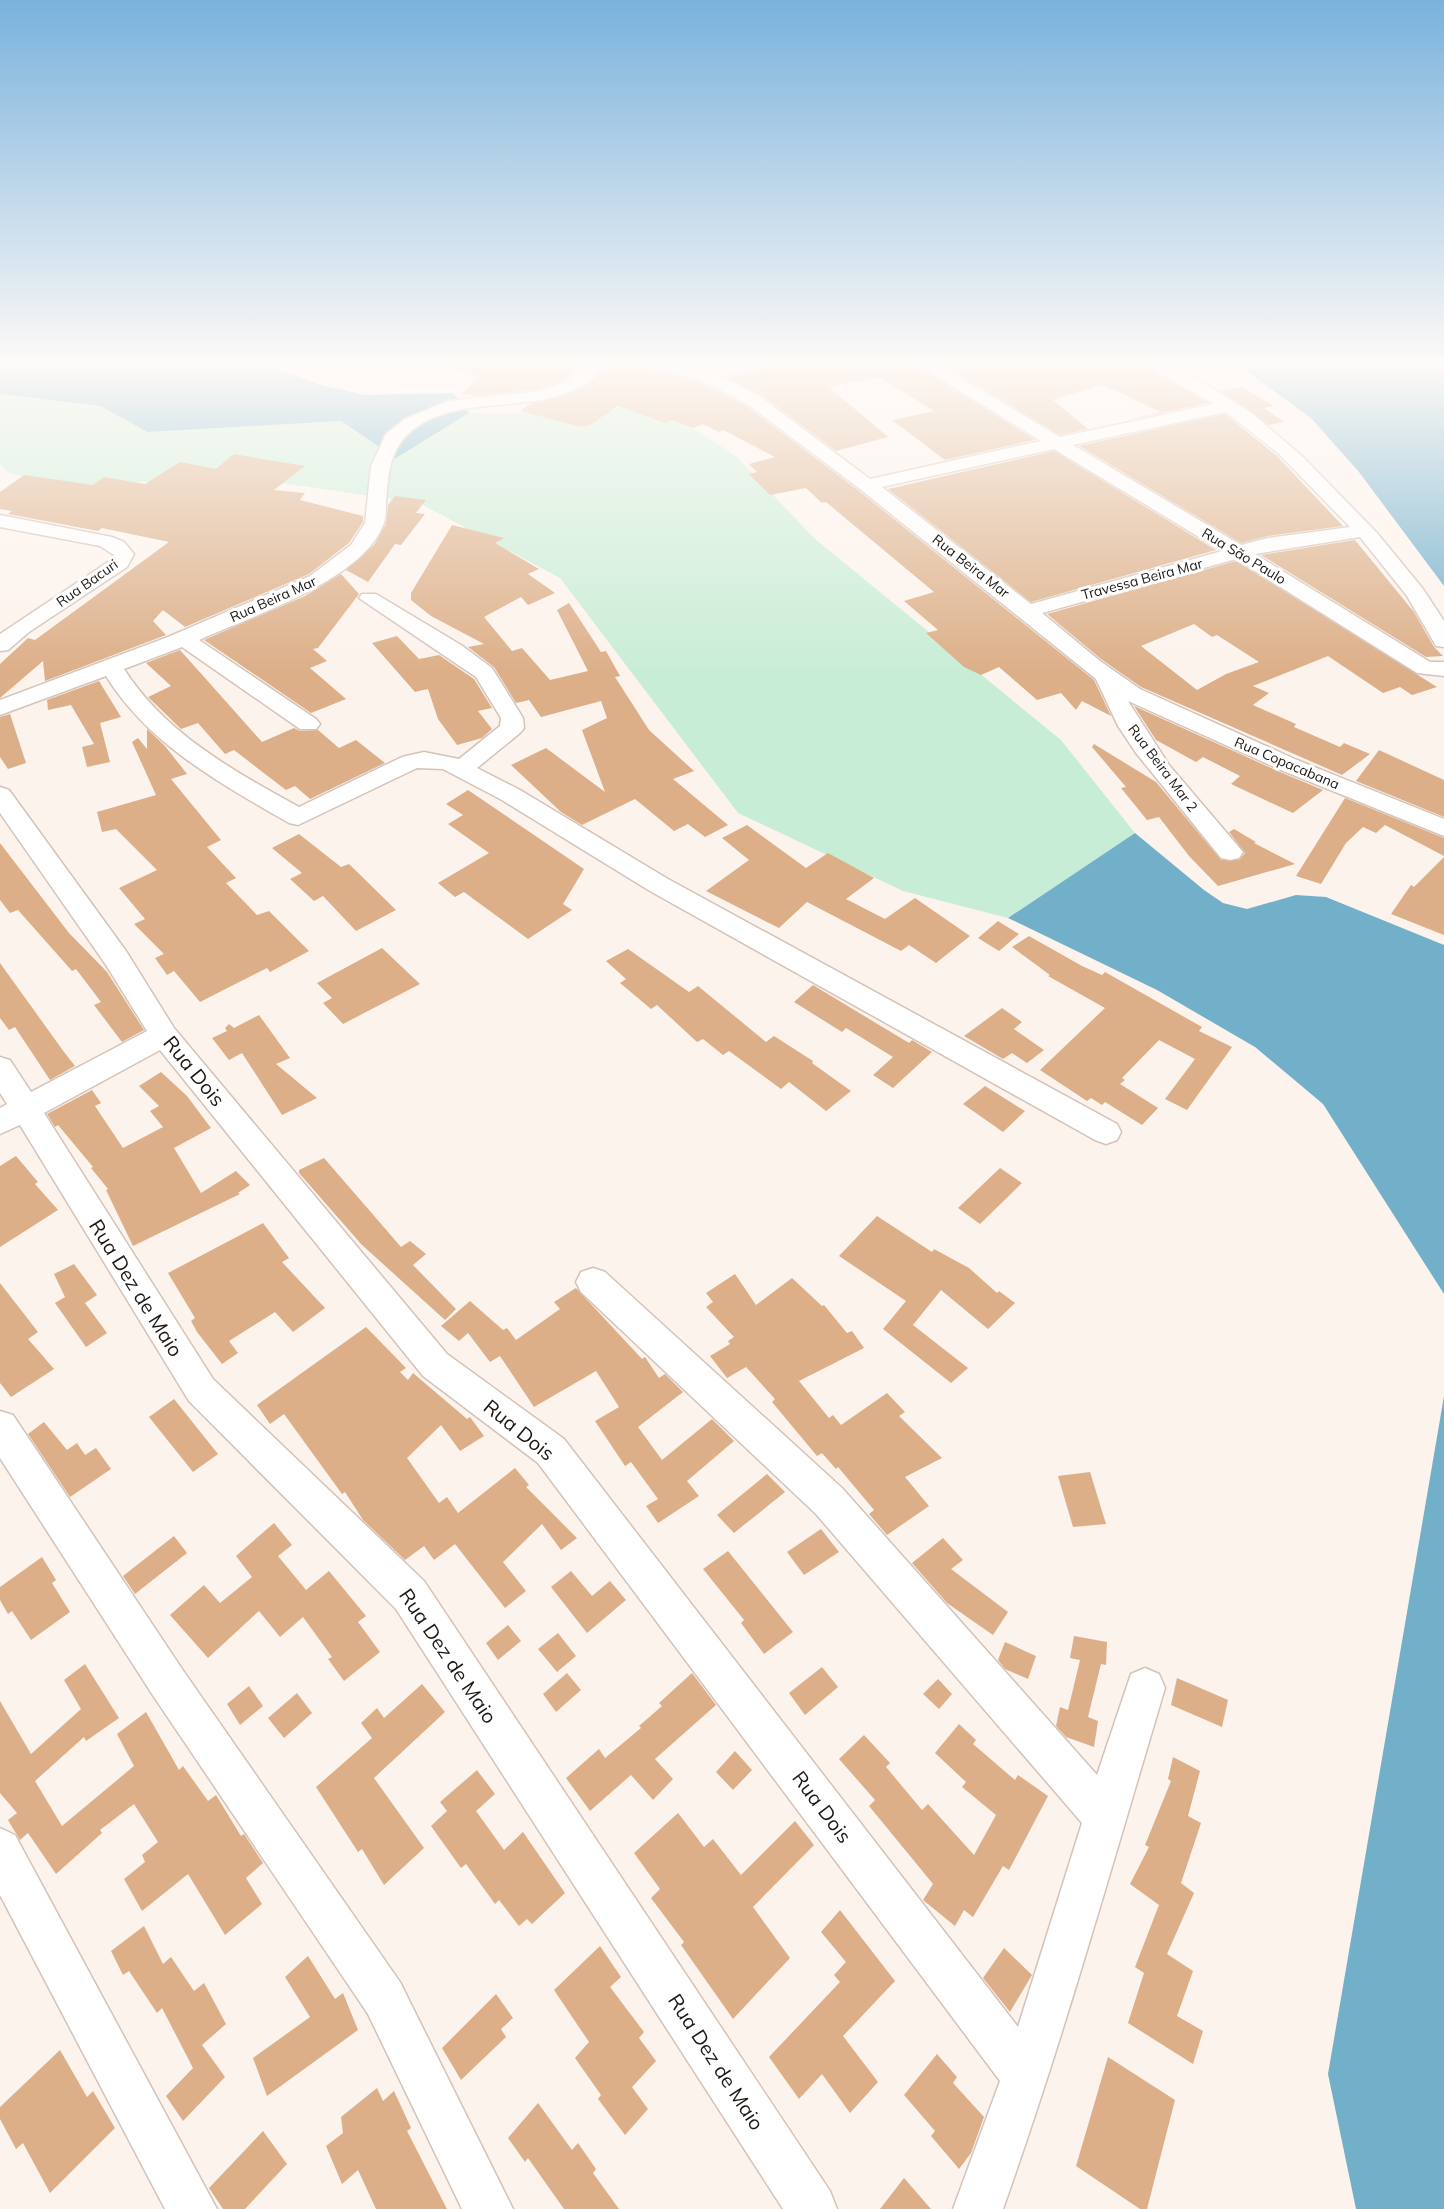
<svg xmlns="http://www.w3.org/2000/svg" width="1444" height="2209" font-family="Mulish,sans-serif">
  <rect width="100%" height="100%" fill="#fdf3ed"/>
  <path fill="#c8edd6" d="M0,394L100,406L149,432L341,421L396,457L469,413H519L660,406L737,457L815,539L1061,740L1135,833L1008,918L903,891L738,813L560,578L419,503L233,476L74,486L9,473L0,464Z"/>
  <g fill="#72b0ca">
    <path d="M0,362H257L318,384L364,395L453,393L469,413L396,458L341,421L148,432L100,406L0,394Z"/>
    <path d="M1234,362H1444V586L1359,472L1311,418Z"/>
    <path d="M1135,833L1204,890L1223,903L1247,909L1296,895L1326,897L1444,945V1294L1323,1104L1255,1047L1157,990L1008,918Z"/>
    <path d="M1444,1396V2209H1356L1328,2074Z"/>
  </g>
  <g fill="#dcaf88" fill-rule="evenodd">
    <path d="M444,362H586L564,380L539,389L476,396L462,394L478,377L444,365Z"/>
    <path d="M610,362H639L642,367L698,381L746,406L859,491L1094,680L1111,716L1082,701L1076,710L1061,693L1037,700L999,667L981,675L964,667L926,633L938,630L904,601L934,592L826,502L822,503L806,488L770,495L749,474L757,472L749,464L775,457L723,430L719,432L703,424L694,428L672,420L665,423L618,406L589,426L581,427L520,411L530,404L567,395L590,383Z"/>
    <path d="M774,362H911L1035,440L945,460L892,420L934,411L879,377L829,387L888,437L836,451L760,394L727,378L771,367Z"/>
    <path d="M938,362H1139L1208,403L1124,421L1160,412L1102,384L1053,400L1088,429L1060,435Z"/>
    <path d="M1242,387L1274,406L1264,408L1284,422L1269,425L1221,391Z"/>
    <path d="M1225,414L1277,456L1343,526L1268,536L1241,543L1079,446Z"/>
    <path d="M1054,451L1216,550L1031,602L888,489Z"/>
    <path d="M234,454L305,466L274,490L305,493L300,500L363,516V522L349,543L309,574L185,627L163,610L153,621L166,635L45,681L43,661L0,698V664L28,638L35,640L169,542L102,528L98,531L8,514L12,511L0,509V492L24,475L93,485L104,477L145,484L180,462L216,469Z"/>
    <path d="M395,496L426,500L416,513L425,514L401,545L395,544L368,582L346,570L374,545L386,524L388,505Z"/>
    <path d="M452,525L504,538L495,543L539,569L528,574L555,593L528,605L521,597L484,617L512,651L522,648L550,680L588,671L557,610L569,603L601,652L606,651L620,676L615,677L649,730L694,771L673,779L728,825L705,837L688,824L674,831L635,799L582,825L561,812L511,765L546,748L605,792L582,730L607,718L601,701L541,717L529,700L516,703L494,667L468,647L484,644L431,616L411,600V593Z"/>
    <path d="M1355,540L1414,612L1434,647L1443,656L1426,657L1261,555Z"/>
    <path d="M1236,561L1437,687L1412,695L1400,687L1383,693L1328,656L1253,686L1269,693L1253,705L1296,724L1294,727L1340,747L1344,743L1370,754L1342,775L1141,687L1101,659L1047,614ZM1194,624L1212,637L1217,635L1259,662L1226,674L1197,690L1141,646Z"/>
    <path d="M341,574L359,594L318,648L313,649L327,661L310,668L346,699L311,713L204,640L305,596Z"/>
    <path d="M397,636L419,659L439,655L474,679L492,708L478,711L492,729L482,738L457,745L438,719L428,689L415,692L372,643Z"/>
    <path d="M180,650L262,742L294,728L300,731L318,730L339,748L356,740L385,763L310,799L295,786L286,790L234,750L225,754L198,723L181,729L148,697L171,686L146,663Z"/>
    <path d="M99,681L121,717L100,723L110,762L87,767L82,747L94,744L71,705L48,710L47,700Z"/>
    <path d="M1134,706L1280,772L1323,790L1293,813L1231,784L1240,776L1203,757L1196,762L1156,740Z"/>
    <path d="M10,714L26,763L8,769L0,757V717Z"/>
    <path d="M147,729L165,746L187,774L171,779L221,840L207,847L236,878L226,883L257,915L269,911L309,951L270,972L267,968L200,1002L174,971L167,975L155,958L164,954L134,924L145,919L119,888L157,870L116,829L102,832L97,812L156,795L132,742L138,738L147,749Z"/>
    <path d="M1094,744L1156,782L1221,860H1239L1245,853L1229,832L1234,829L1256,842L1254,843L1295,864L1218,886L1189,856L1159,817L1147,820L1121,788L1126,787L1092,747Z"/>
    <path d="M1379,750L1444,780V817L1356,781Z"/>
    <path d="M468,790L584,869L563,904L572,910L528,939L464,892L455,897L438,883L489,853L448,824L463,815L446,804Z"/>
    <path d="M1345,798L1444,838V856L1385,825L1376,833L1363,827L1346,843L1321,884L1296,876Z"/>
    <path d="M747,825L806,868L828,853L874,878L846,899L885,919L915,898L970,936L936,963L909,945L901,951L807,902L779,928L706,891L749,860L722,838Z"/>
    <path d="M299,834L341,867L349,864L396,910L356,931L323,896L314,901L290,879L302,873L272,848Z"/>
    <path d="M0,843L69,933L107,972L144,1030L122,1042L94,1005L101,1002L76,969L72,971L18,910L10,913L0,900Z"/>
    <path d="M1444,857V935L1391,914L1411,885L1414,887Z"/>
    <path d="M998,921L1019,934L999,951L978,938Z"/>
    <path d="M1029,936L1082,966L1102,975L1105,972L1202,1027L1199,1031L1232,1047L1187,1110L1165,1099L1195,1059L1159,1040L1122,1078L1125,1080L1120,1084L1158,1108L1142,1125L1105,1102L1102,1105L1091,1098L1087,1101L1040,1070L1105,1008L1048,976L1050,975L1012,947Z"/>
    <path d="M382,948L420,984L343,1024L323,1003L332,998L317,983Z"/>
    <path d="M628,949L689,992L698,986L766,1042L774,1036L813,1061L812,1063L851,1091L826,1111L789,1082L781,1089L729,1051L723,1055L703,1039L697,1042L657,1005L651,1009L620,983L626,979L606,961Z"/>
    <path d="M0,963L64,1052L75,1066L50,1080L15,1027L9,1030L0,1018Z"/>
    <path d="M813,985L909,1043L912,1040L932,1052L893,1088L873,1075L893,1057L846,1028L842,1032L794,1002Z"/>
    <path d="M1002,1008L1022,1022L1014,1029L1044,1050L1027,1063L1012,1053L1003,1059L964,1036Z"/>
    <path d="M259,1015L290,1058L276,1064L317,1098L282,1115L242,1053L229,1060L212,1038L227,1031L225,1028L229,1024L234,1028Z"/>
    <path d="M161,1072L187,1096L211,1128L174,1148L201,1193L236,1171L250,1185L238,1193L240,1194L133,1246L106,1190L108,1189L91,1168L93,1167L58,1125L55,1127L47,1114L92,1090L101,1103L95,1106L123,1148L163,1127L150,1111L159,1106L139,1086Z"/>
    <path d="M985,1086L1025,1111L1003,1132L963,1104Z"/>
    <path d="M16,1156L38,1182L35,1184L58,1210L0,1247V1166Z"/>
    <path d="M324,1158L401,1247L410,1241L426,1254L413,1265L456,1309L445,1320L361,1244L299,1173V1170Z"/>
    <path d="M1000,1168L1022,1183L980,1224L958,1208Z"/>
    <path d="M877,1216L932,1252L934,1249L969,1268L997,1293L999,1291L1015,1303L988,1329L941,1290L913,1325L968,1368L951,1383L883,1329L906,1301L839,1256Z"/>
    <path d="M263,1223L289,1258L282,1262L325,1308L293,1332L275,1312L229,1341L238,1353L222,1364L197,1332L191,1321L195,1318L168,1273Z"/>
    <path d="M74,1264L97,1295L85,1303L107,1333L86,1347L55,1303L65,1297L54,1274Z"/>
    <path d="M735,1274L756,1305L792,1278L822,1306L824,1305L847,1333L852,1331L864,1348L799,1381L829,1418L833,1415L841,1425L887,1393L905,1412L899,1416L942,1458L905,1477L929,1506L887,1535L869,1514L874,1510L838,1467L836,1469L822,1453L817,1456L772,1402L775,1399L746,1367L727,1378L710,1356L730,1344L728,1341L734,1337L706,1307L713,1302L706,1293Z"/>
    <path d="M0,1283L38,1332L28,1339L54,1369L11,1397L0,1383Z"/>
    <path d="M576,1288L642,1359L645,1357L659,1378L665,1374L683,1392L638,1427L662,1460L712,1419L734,1441L687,1481L699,1496L658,1523L646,1506L658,1499L631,1462L625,1466L595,1421L619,1407L596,1371L534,1407L500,1356L490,1362L468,1333L459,1341L441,1326L470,1301L503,1330L507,1328L516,1340L560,1309L554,1302Z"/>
    <path d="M366,1327L406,1368L400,1372L408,1380L413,1373L467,1419L470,1417L484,1436L460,1451L441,1425L407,1458L439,1503L447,1497L458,1513L515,1468L529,1485L526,1487L577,1538L561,1550L542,1524L503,1562L526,1591L505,1608L455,1544L434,1560L424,1546L405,1560L363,1520L345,1492L342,1494L284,1414L270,1424L257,1405Z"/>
    <path d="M174,1399L218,1454L193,1472L149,1417Z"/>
    <path d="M44,1422L67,1450L77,1443L85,1455L96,1448L111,1469L70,1497L28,1434Z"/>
    <path d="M1090,1472L1106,1524L1073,1527L1058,1476Z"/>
    <path d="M767,1474L785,1492L734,1533L717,1515Z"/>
    <path d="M274,1523L292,1545L278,1556L306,1590L329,1571L366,1616L358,1622L380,1652L344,1681L328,1659L332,1657L303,1617L280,1637L259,1611L208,1658L170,1615L204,1585L220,1603L252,1577L236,1556Z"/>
    <path d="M821,1529L839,1552L804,1575L787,1552Z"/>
    <path d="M174,1536L187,1553L135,1594L123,1576Z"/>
    <path d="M943,1538L963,1560L951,1569L1008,1612L993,1635L947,1603L912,1563Z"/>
    <path d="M728,1551L793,1632L764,1654L741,1623L744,1620L703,1569Z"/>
    <path d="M42,1557L56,1580L52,1583L70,1612L31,1640L12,1611L8,1614L0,1600V1587Z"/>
    <path d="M571,1571L592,1596L610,1581L626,1600L587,1633L551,1587Z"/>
    <path d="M508,1625L521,1641L498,1660L486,1643Z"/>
    <path d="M558,1633L576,1656L557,1672L538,1649Z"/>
    <path d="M1074,1636L1107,1642L1106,1665L1101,1664L1088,1717L1098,1721L1094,1747L1066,1737L1056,1726L1060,1707L1068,1710L1080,1660L1070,1658Z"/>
    <path d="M1005,1642L1036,1656L1028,1679L1005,1669L998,1660Z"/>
    <path d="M85,1664L119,1718L86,1741L84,1737L35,1781L62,1826L134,1766L117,1734L146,1712L179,1770L183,1766L208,1801L216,1795L241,1836L244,1834L263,1863L246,1878L262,1904L225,1935L188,1874L142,1911L124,1879L145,1862L142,1855L158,1842L134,1804L100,1830L102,1833L56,1874L28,1833L20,1840L8,1820L17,1813L0,1793V1701L31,1754L81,1709L64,1680Z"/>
    <path d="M822,1667L838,1687L805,1715L789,1693Z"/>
    <path d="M567,1673L581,1690L556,1712L543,1694Z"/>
    <path d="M692,1673L716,1705L655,1759L673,1779L653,1800L631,1775L590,1811L566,1778L599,1749L605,1758L641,1728L639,1726L662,1706L659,1703Z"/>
    <path d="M1177,1678L1228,1700L1222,1727L1171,1705Z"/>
    <path d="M938,1679L952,1694L939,1709L923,1694Z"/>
    <path d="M422,1684L445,1712L374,1778L424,1848L384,1885L362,1849L358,1852L316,1787L372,1738L361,1723L377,1708L384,1718Z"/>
    <path d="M249,1686L263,1706L240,1725L227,1704Z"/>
    <path d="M297,1693L312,1713L284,1738L268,1718Z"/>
    <path d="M959,1724L976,1740L973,1744L1015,1780L1018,1775L1048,1796L1009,1870L1003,1866L973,1917L964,1910L955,1926L923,1900L933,1884L869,1806L875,1800L839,1759L864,1735L890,1763L886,1767L922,1810L928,1804L974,1855L996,1815L962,1787L966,1782L935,1753Z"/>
    <path d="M735,1751L752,1770L733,1790L716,1772Z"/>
    <path d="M1173,1757L1200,1771L1188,1816L1201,1823L1181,1883L1194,1893L1167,1954L1193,1971L1177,2016L1203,2031L1193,2064L1128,2023L1144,1973L1135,1967L1159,1905L1130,1884L1149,1847L1145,1845L1171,1781L1168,1779Z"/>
    <path d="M477,1770L495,1794L476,1811L504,1850L523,1832L565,1893L532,1924L527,1919L519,1926L499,1900L495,1904L466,1864L461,1868L431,1826L447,1811L440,1802Z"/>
    <path d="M678,1813L704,1847L713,1839L741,1875L795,1821L814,1845L753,1907L790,1958L733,2019L681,1945L684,1942L651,1898L660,1889L634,1853Z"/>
    <path d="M840,1910L895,1981L843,2036L878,2082L850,2113L822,2074L799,2099L769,2057L840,1982L834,1975L846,1962L821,1932Z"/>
    <path d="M144,1926L163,1964L171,1957L194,1991L204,1983L226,2024L202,2045L225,2077L183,2121L166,2096L193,2068L162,2008L157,2013L129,1971L123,1975L111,1951Z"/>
    <path d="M600,1946L621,1977L610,1987L644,2032L639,2038L656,2061L632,2087L648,2109L625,2135L598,2099L601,2095L575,2058L589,2042L554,1990Z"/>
    <path d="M1004,1948L1032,1975L1010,2012L983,1978Z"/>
    <path d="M308,1956L335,1999L343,1993L358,2030L267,2096L253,2058L310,2017L285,1977Z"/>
    <path d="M496,1994L513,2018L501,2029L506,2037L461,2080L442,2048Z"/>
    <path d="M60,2050L87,2097L93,2091L115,2128L50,2193L23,2143L16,2149L0,2119V2107Z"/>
    <path d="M937,2054L957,2077L953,2083L984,2117L971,2153L959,2169L931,2136L935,2131L904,2095Z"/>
    <path d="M1108,2057L1175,2100L1147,2209H1140L1076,2166Z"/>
    <path d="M377,2088L383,2101L394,2091L411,2128L407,2131L447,2209H376L358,2170L342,2184L326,2146L343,2133L341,2117Z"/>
    <path d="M538,2103L572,2150L578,2143L596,2169L593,2173L619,2209H564L528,2158L525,2162L508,2138Z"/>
    <path d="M263,2131L287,2164L245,2209H223L209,2188Z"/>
    <path d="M904,2178L931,2209H880Z"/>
  </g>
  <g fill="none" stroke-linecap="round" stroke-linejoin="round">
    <defs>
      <g id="street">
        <path d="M590,362H608C561,425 473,387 415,428C389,447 388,475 386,505C386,511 386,518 384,523C364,580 252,616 199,640L316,719L320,724L316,729H300L182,647L124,669C166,734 232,770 299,807L402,757L424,752L459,759L500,726L501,718L476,677L359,598L362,594H376L461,645L492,668L523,718L524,728L520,733L477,768L520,790L668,879L1117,1124L1121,1132L1117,1140L1106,1144L1095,1140L650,891L502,800L443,769L417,768L298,825L289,823C220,783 149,745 106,676L0,715V700L168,637L310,576L351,545L365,523L371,466L386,434L405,419L448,401L540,391L565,382Z"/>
        <path d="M641,362H671L705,370L740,362H772L770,365L721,377L759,396L870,479L1041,441L913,362H933L1060,437L1214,404L1141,362H1162L1212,388L1253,414L1304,458L1377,533L1423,589L1444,621V647L1436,646L1407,596L1360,537L1255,554L1430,662H1444V676L1417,673L1236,559L1042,613L1100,661L1140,689L1297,760L1444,819V836L1281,770L1128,701L1169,765L1243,852L1239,858L1230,860L1221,858L1136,753L1118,726L1096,679L860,489L747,404L699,379L643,365ZM1226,412L1279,454L1350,527L1268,538L1241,545L1073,445ZM1054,449L1222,551L1031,604L882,487Z"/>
        <path d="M0,515L112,537L124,542L134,554L127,567L29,632L8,650L0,651V634L111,560L114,555L100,546L0,527Z"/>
        <path d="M0,787L9,790L126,951L174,1028L447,1354L564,1439L1018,2027L1082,1823L816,1514L581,1292L576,1282L581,1272L593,1268L605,1272L842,1488L1097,1775L1131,1674L1145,1668L1159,1674L1165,1688C1113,1862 1064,2037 1003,2209H953L1000,2081L538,1463L423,1376L160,1050L44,1113L213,1379L424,1581L830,2191L837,2209H783L396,1609L189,1401L20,1125L0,1134V1108L7,1104L0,1093V1057L10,1060L31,1092L147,1031L106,965L0,813Z"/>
        <path d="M0,1411L13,1415L182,1669L400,1982L513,2209H462L368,2014L154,1697L0,1458Z"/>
        <path d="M0,1828L15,1835L217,2209H165L0,1895Z"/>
      </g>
    </defs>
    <use href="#street" stroke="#d3c3b9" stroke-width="3"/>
    <use href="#street" fill="#fff" fill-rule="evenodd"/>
  </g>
  <linearGradient id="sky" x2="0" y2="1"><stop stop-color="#79b2dc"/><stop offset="0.54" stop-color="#fefaf7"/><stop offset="1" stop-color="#fefaf7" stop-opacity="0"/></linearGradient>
  <rect width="1444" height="672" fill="url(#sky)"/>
  <g text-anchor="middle" stroke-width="6" stroke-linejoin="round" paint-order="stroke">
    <g font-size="14" fill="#1c1713" stroke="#fff">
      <text transform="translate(1244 556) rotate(31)" y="5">Rua São Paulo</text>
      <text transform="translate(971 566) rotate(38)" y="5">Rua Beira Mar</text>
      <text transform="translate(1142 579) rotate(-15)" y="5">Travessa Beira Mar</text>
      <text transform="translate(87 583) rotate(-35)" y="5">Rua Bacuri</text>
      <text transform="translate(273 599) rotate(-24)" y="5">Rua Beira Mar</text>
      <text transform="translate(1287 763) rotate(23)" y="5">Rua Copacabana</text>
      <text transform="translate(1163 768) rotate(53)" y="5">Rua Beira Mar 2</text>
    </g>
    <g font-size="20" fill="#1c1713" stroke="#fff">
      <text transform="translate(194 1071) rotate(51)" y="7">Rua Dois</text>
      <text transform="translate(136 1288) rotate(58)" y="7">Rua Dez de Maio</text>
      <text transform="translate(519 1430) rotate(39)" y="7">Rua Dois</text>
      <text transform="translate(448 1656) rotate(56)" y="7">Rua Dez de Maio</text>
      <text transform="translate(822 1807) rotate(53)" y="7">Rua Dois</text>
      <text transform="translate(716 2062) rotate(57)" y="7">Rua Dez de Maio</text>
    </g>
  </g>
</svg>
